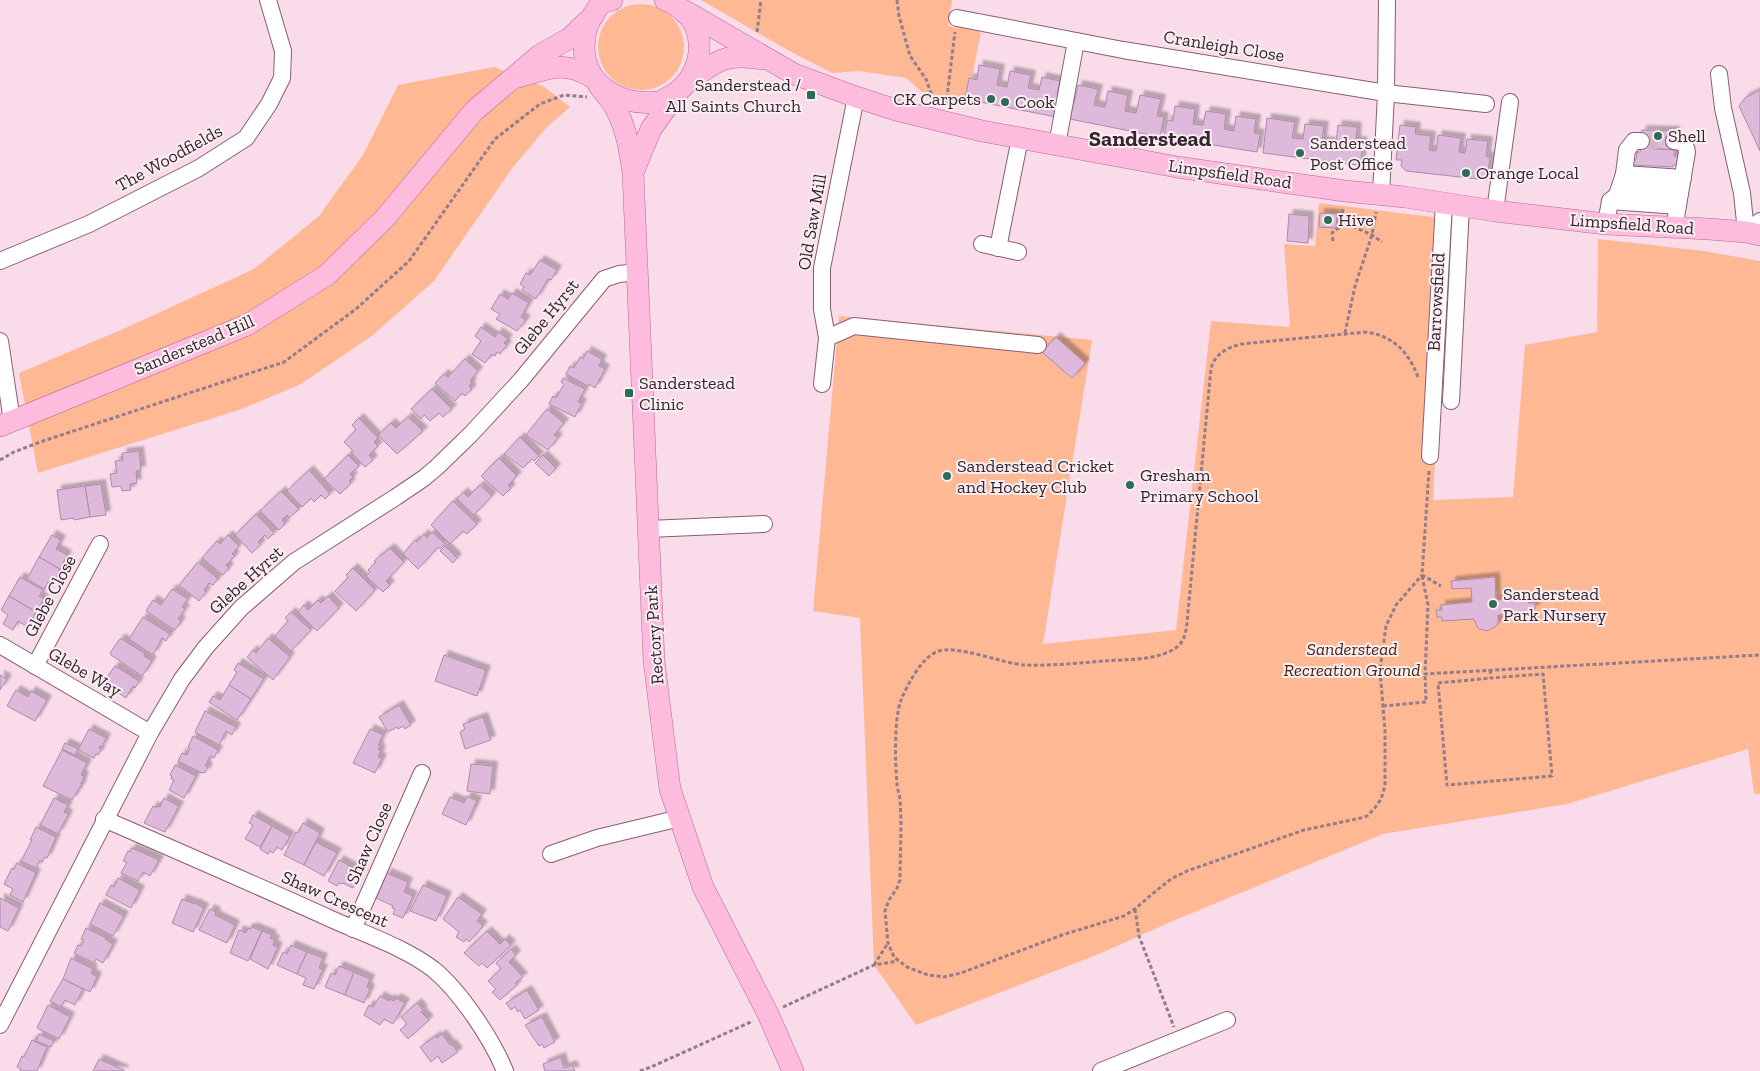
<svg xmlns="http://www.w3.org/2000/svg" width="1760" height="1071" font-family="'Zilla Slab',serif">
  <defs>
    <filter id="shadow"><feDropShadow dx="4.5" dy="-4.5" stdDeviation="1" flood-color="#0004"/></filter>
  </defs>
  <rect width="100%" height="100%" fill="#f9dbe9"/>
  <g fill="#feb894">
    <path d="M701,0H952L948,26L981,31L967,102L922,92L906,78L859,71L832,73L784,48Z"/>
    <circle cx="641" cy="47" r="43"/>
    <path d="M494,67L543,86L570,107L547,127L513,167L434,281L373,335L301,384L242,409L38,473L19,373L121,330L254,269L319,216L363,155L398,85Z"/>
    <path d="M1319,203L1448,219L1433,500L1513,497L1525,345L1597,332L1598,239L1704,251L1760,261V794H1754L1748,749L1567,804L1383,834L1175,920L1099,954L916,1025L874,965L860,618L813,611L839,316L1092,340L1043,644L1176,630L1211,321L1290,327L1284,244L1315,246Z"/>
  </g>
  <g fill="#deb9dc" stroke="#ad8aab" filter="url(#shadow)">
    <path d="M979,65L1000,69L997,85L1007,87L1010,71L1031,75L1028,88L1039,90L1042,77L1060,81L1057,95L1065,96L1061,118L965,99L969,78L977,80Z"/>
    <path d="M1078,85L1098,89L1094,105L1105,107L1108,91L1128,95L1125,111L1136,113L1140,95L1161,99L1157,116L1164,117L1160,137L1065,118L1068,101L1074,103Z"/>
    <path d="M1760,90V151L1739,106L1745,98Z"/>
    <path d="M1175,106L1195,109L1193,124L1203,125L1206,111L1226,114L1224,129L1234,131L1236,116L1256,119L1254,133L1260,134L1257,152L1164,137L1167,120L1173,121Z"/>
    <path d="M1267,118L1295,122L1292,138L1303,139L1305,124L1324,126L1322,141L1336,143L1338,125L1357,127L1356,141L1363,142L1361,160L1356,165L1263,153Z"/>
    <path d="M1400,125L1416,127L1415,134L1431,136L1429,150L1436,151L1438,135L1461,138L1459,152L1465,153L1467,139L1488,141L1486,156L1490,157L1487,180L1406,171L1401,166L1402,160H1396Z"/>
    <path d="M1642,130L1675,131L1674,150L1641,148Z"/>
    <path d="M1641,148L1674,150V156H1678L1677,165H1673V167L1633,165L1634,160H1636L1637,152H1640Z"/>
    <path d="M1320,213L1337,214L1336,228L1319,227Z"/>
    <path d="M1289,214L1309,216L1308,243L1287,241Z"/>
    <path d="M540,260L557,270L551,280L548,279L536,299L522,290L524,287L520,284L526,273L530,275Z"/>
    <path d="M512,293L529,303L521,317L526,320L517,331L496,319L500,314L491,309L500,294L508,299Z"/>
    <path d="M481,327L495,337L498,332L508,339L504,343L507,345L500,354L497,352L495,356L492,354L485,363L472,354L481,341L475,336Z"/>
    <path d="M1056,337L1085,363L1072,378L1042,352Z"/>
    <path d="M587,351L602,359L599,366L605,369L595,388L589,384L588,386L566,374L570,366L574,368L580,357L583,359Z"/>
    <path d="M465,359L478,371L470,381L472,383L469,386L472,389L465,396L462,393L455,401L435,383L444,374L448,377Z"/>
    <path d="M563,378L585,389L578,402L582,403L575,417L549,404L553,396L556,398L564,384L561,382Z"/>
    <path d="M432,389L452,409L443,417L439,413L430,421L424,415L421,419L411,409Z"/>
    <path d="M547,409L564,423L554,435L558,438L548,450L526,435Z"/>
    <path d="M408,417L423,431L397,454L378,435L391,423L396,428Z"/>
    <path d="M359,418L378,438L374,442L378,446L369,455L373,460L365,467L351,452L353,451L344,442L356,430L352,425Z"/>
    <path d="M520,437L539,456L534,461L532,459L523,468L504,454Z"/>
    <path d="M139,451L141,470L136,471L137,483L130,484L131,490L122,491L121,486L112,487L110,474L117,473L115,461L123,460L122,453Z"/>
    <path d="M348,455L359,466L350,474L353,477L349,481L351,483L340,494L324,479Z"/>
    <path d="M543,455L556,468L549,476L535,463Z"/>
    <path d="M499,458L517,476L508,485L511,488L503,496L481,476Z"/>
    <path d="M309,470L330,494L325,499L321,495L314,502L311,498L302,507L287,491Z"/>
    <path d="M101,484L106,515L90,517L85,486Z"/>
    <path d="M480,485L492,496L474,515L457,499L463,492L468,497Z"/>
    <path d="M85,486L90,517L74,520L73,518L61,520L57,490Z"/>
    <path d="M281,491L299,509L289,518L287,515L282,520L285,524L279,530L260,511Z"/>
    <path d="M453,501L477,524L467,534L463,531L450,544L431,525Z"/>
    <path d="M256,514L274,533L268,539L265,535L258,542L261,544L252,553L235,535Z"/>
    <path d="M432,532L445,544L440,549L438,547L418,569L403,554L415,540L417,542L424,534L427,538Z"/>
    <path d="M52,535L61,540L56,549L67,555L60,569L39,557Z"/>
    <path d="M228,535L239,546L232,554L235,556L226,565L229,568L223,575L202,558L217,541L220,544Z"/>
    <path d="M445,546L457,558L453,563L440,551Z"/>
    <path d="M390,548L404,562L386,581L390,585L383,592L366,576L370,572L368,570L376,562L374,561Z"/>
    <path d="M39,557L60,569L53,584L48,582L44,589L27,579Z"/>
    <path d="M198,562L218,579L213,585L209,583L204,590L206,592L199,601L179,585Z"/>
    <path d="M353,568L375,590L356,611L335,591L348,578L346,575Z"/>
    <path d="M20,577L43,590L39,596L44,599L36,612L9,596Z"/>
    <path d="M1495,577L1496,600L1528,598V603H1535V609H1529L1530,613L1498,615V623L1495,627L1487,631L1479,629L1477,627L1474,619L1442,621V617H1437L1436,610H1442L1441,605L1472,602L1471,588L1452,589L1451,581Z"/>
    <path d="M172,589L188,599L182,607L185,609L178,619L181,621L175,630L146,611L153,600L161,605Z"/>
    <path d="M9,596L36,612L28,627L18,621L13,630L3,624L8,615L1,610Z"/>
    <path d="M328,596L339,608L317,631L298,612L304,605L308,610L318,600L321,603Z"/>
    <path d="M291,612L311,630L291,651L275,636L288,621L285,618Z"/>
    <path d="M143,617L170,634L166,641L162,638L153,655L129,639Z"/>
    <path d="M268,638L290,657L273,680L247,657L253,650L256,653Z"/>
    <path d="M120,639H122L145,654L144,656L152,661L142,676L111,655L110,653Z"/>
    <path d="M444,655L486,670L477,696L435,681Z"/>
    <path d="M238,663L264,679L251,699L229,685L237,672L234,670Z"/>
    <path d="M115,666L139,681L135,688L133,686L126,698L103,683Z"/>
    <path d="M0,675L7,679L0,690Z"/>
    <path d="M229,685L251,699L237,720L209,702L213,696L220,700Z"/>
    <path d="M16,690L28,697L31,691L47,700L35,721L7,706Z"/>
    <path d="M399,705L411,725L405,729L403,726L398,729L397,727L388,732L379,717Z"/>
    <path d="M205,711L236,727L232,735L226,731L219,745L195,732Z"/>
    <path d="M483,717L491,740L465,749L460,732L465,729L463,724Z"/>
    <path d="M89,729L106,738L102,747L100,746L99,748L101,749L98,755L96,754L94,758L78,750Z"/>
    <path d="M370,729L383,735L378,745L380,746L378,749L381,750L378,757L382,758L375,773L353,763Z"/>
    <path d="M193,736L218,750L214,758L210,756L205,766L208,767L205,773L202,772V773L178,761L182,753L187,755L190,748L188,747Z"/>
    <path d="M65,743L78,749L75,755L62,749Z"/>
    <path d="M62,750L87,763L81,775L84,776L81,784H82L72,800L43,786Z"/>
    <path d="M471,764L493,766L490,794L467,791Z"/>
    <path d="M175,765L196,776L184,798L169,790L174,780L171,779L172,776L170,775Z"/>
    <path d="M467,796L477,801L466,825L442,814L450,797L464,803Z"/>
    <path d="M54,798L68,805L64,812L68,814L66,819L58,834L40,825Z"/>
    <path d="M164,798L179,806L165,832L144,823L153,806L156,808L157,806L160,807Z"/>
    <path d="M253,815L272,826L260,847L245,839L253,825L249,823Z"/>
    <path d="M303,823L320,833L304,865L284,855L296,832L298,833Z"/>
    <path d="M272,826L290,836L282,850L277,847L273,853L270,851L268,854L260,849Z"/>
    <path d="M36,827L56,837L47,858L45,857L42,862L40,860L36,868L21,861L32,840H30Z"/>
    <path d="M316,842L337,853L324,876L304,865Z"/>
    <path d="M132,848L159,860L150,876L143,872L138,881L121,873L127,862L123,861L128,851L130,852Z"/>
    <path d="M339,860L361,872L353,888L343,883L342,884L339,883L337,886L328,881Z"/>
    <path d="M17,863L36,873L23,902L10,895L13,889L4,884L12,868L14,869Z"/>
    <path d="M387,873L408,882L404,892L413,896L403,918L393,914L395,909L392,908L393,906L376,898Z"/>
    <path d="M118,878L140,890L131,908L106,895L111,885L114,887Z"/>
    <path d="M423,885L447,896L436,921L410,911Z"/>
    <path d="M458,897L482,914L477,921L483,926L469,942L466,939L464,942L456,937L459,932L443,919Z"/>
    <path d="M0,898L19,908L8,931L0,927Z"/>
    <path d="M182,899L195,904V903L204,908L193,932L172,923Z"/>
    <path d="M100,903L124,916L113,936L90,924Z"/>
    <path d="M210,909L216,912L215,915L235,925L227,943L199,930Z"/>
    <path d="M252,927L262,931L248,961L230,953L239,930L246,933L248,928L251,929Z"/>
    <path d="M86,928L106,938V940L113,944L103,963L96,959L94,963L74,953L78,945L81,946L84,940L81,939Z"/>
    <path d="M262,931L272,935L270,938L275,940L273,945L278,947L268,969L250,959Z"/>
    <path d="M487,931L500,944L505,939L511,945L487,968L482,963L479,966L464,953Z"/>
    <path d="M291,945L307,952L297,974L277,965L283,952L287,954Z"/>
    <path d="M511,949L516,955L509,962L523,977L515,983L517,985L500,1000L492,992L496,989L488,981L501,969L496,963Z"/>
    <path d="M307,952L323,958L319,968L323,969L314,989L303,985L306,978L297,974Z"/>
    <path d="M71,958L93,969L91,973L97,977L90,992L63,979Z"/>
    <path d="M339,966L354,972L345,995L325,987L331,973L335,975Z"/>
    <path d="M354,972L370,979L367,987L370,989L364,1003L345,995Z"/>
    <path d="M63,979L83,989L75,1005L65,1000L61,1007L50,1001Z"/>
    <path d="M527,990L539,1010L525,1019L520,1010L518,1012L515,1007L511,1010L506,1003Z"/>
    <path d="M380,996L389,1001L390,999L394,1001L396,998L405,1003L393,1024L384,1019L380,1025L364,1015L369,1005L373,1007Z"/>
    <path d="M417,1003L423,1010L421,1012L429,1020L408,1039L400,1030L407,1024L401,1017Z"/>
    <path d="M48,1005L70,1017L59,1039L37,1028Z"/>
    <path d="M542,1017L555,1042L544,1048L542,1044L539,1046L525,1025Z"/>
    <path d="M39,1034L54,1041L51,1047L36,1041Z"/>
    <path d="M442,1034L450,1045L452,1044L458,1052L442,1063L438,1056L431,1062L420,1047L436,1036L437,1038Z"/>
    <path d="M32,1040L47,1047L37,1071H20L21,1069L17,1067L22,1056L24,1057Z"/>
    <path d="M561,1057L564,1068L572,1065L575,1071H545L543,1064Z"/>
    <path d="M99,1059L124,1070V1071H93Z"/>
  </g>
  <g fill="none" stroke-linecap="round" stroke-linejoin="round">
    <path stroke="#d2b7c4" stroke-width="16" stroke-dasharray="16 8" stroke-linecap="butt" d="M1641,141H1674"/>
    <defs>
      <g id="minor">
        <path d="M957,18L1123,50L1386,93L1486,104"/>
        <path d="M1719,74L1723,108L1742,193L1746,232"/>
        <path d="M1057,145L1076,41"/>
        <path d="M1624,174L1683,178"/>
        <path d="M1620,188L1680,193"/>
        <path d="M1381,195L1386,93L1387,0"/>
        <path d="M1610,201L1678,206"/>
        <path d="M1495,211L1510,102"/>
        <path d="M1606,224L1610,201L1617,195L1624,174L1627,150L1634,141H1641"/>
        <path d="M1674,229L1687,152C1686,144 1683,142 1674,141"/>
        <path d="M1746,232L1760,221"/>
        <path d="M982,244L1018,252"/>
        <path d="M998,248L1020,138"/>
        <path d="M0,261L89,224L199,168L246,138L269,104L282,78L283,51L268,0"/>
        <path d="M827,338L854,326L1038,345"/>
        <path d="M0,341L12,421"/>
        <path d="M822,384L827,338L822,309V268L856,97"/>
        <path d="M1451,401L1461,206"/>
        <path d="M1430,456L1444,203"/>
        <path d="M648,529L764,524"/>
        <path d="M0,645L150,733"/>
        <path d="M35,666L100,544"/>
        <path d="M104,819C180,852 256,885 331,919C364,934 404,947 433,969C460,991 492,1039 505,1071"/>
        <path d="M551,854L597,838L680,818"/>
        <path d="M353,929L422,773"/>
        <path d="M0,1025L150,733L182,679L206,647L241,608L294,562L396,497L424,478L437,467L471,434L521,380L604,279L619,274L638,272"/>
        <path d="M1101,1071L1227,1020"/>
      </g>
      <g id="major">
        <path d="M612,0L601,3C594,13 586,24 585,37C578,81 617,107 657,102C662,102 666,98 671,96C690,85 701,64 699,42C698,22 683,7 665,0"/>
        <path d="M685,11L794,74L856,97L896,110L982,131L1177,167L1345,191L1405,197L1495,211L1606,224L1709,229L1746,232L1760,235"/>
        <path d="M518,77C549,69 562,60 592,77"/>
        <path d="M689,81C718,60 725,53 762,59"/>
        <path d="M599,86C605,94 613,102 617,111C627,131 630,152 633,173L654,661L670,789L703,887L768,1014L793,1071"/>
        <path d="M634,170L651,129L676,94"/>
        <path d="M0,426L247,325L327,275L385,218L474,111L540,55L570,38L593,16"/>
      </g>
    </defs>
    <use href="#minor" stroke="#895e73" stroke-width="18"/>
    <use href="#major" stroke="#b76992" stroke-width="22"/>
    <g stroke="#947c88" stroke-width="3" stroke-dasharray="4 2.5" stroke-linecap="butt">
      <path d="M897,0L899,16L910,56L926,79L934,101"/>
      <path d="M757,32L761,0"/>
      <path d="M946,105L955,32"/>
      <path d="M1341,221L1372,235L1382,242"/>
      <path d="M1333,241L1332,233L1341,226L1343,209"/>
      <path d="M1345,333L1355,286L1372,235L1376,212"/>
      <path d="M1418,377C1408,351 1393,336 1366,332L1241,344C1227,348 1216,353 1211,368L1187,623C1186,631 1185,641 1177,647C1158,661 1127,659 1104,661C1078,663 1051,666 1025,665C1003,664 954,643 936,652C920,660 908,684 901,700C894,718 895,763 897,783C897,789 900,795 900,801C902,827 900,854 900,880L897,888L889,900L885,911L888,943L894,957L907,967L928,975L944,977L961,973L1062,935L1124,916L1135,909L1151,895L1171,879L1187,871L1304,830L1361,818L1367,816L1374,809L1381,799L1385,786V731L1380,670L1386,626L1396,605L1422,575"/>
      <path d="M0,460L14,452L43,441L284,362L356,309L409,261L495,139L540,104L564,95L587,97"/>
      <path d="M1429,471L1422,575L1441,586"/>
      <path d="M1422,576L1428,605L1425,674L1760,655"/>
      <path d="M1490,670L1491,678L1543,674L1552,776L1447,785L1438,683L1491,678"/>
      <path d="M1383,706L1426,702L1425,674"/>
      <path d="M1135,909L1139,936L1174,1027"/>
      <path d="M874,965L888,943"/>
      <path d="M783,1007L874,965L898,961"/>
      <path d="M640,1071L651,1067L753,1021"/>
    </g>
    <use href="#minor" stroke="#fff" stroke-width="16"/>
    <use href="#major" stroke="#fdbbde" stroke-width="21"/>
  </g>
  <g fill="#2e6b56" stroke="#f9eff3" stroke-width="2">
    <rect x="806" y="90" width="10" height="10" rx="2.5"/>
    <circle cx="991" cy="99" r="5"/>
    <circle cx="1005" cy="102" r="5"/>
    <circle cx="1658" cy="136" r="5"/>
    <circle cx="1300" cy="153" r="5"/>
    <circle cx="1466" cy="173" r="5"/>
    <circle cx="1328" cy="220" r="5"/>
    <rect x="624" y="388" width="10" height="10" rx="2.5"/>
    <circle cx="947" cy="476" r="5"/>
    <circle cx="1130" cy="485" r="5"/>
    <circle cx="1493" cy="604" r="5"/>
  </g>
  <g text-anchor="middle" stroke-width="4" stroke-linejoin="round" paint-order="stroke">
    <g font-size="18" fill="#37252e" stroke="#f9eff3">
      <text transform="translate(1224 46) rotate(9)" y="6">Cranleigh Close</text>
      <text transform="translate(169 158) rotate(-29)" y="6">The Woodfields</text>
      <text transform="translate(1230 174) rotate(8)" y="6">Limpsfield Road</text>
      <text transform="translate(812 222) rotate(-80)" y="6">Old Saw Mill</text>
      <text transform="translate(1632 224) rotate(4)" y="6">Limpsfield Road</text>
      <text transform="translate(1436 302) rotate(-87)" y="6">Barrowsfield</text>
      <text transform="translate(546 317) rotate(-51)" y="6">Glebe Hyrst</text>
      <text transform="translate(194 345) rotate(-23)" y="6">Sanderstead Hill</text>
      <text transform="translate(246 580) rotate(-42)" y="6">Glebe Hyrst</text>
      <text transform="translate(50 596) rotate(-62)" y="6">Glebe Close</text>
      <text transform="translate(654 635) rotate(-94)" y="6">Rectory Park</text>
      <text transform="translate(85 672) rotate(30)" y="6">Glebe Way</text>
      <text transform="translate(369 843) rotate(-66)" y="6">Shaw Close</text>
      <text transform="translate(335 899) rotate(24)" y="6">Shaw Crescent</text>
    </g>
    <g font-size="18" fill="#37252e" stroke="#f9eff3" text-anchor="start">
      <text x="801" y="91" text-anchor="end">Sanderstead /<tspan x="801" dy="21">All Saints Church</tspan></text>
      <text x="981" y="105" text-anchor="end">CK Carpets</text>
      <text x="1015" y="108">Cook</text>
      <text x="1668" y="142">Shell</text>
      <text x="1310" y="149">Sanderstead<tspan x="1310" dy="21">Post Office</tspan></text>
      <text x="1476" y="179">Orange Local</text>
      <text x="1338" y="226">Hive</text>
      <text x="639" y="389">Sanderstead<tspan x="639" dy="21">Clinic</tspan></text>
      <text x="957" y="472">Sanderstead Cricket<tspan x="957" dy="21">and Hockey Club</tspan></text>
      <text x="1140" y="481">Gresham<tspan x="1140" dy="21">Primary School</tspan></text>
      <text x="1503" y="600">Sanderstead<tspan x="1503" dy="21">Park Nursery</tspan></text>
    </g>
    <g font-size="18" font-style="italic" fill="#4a2510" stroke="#f9eff3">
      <text x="1352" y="655">Sanderstead<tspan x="1352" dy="21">Recreation Ground</tspan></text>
    </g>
    <g font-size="22" font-weight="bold" fill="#37252e" stroke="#f9eff3">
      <text x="1150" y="146">Sanderstead</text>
    </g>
  </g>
</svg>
